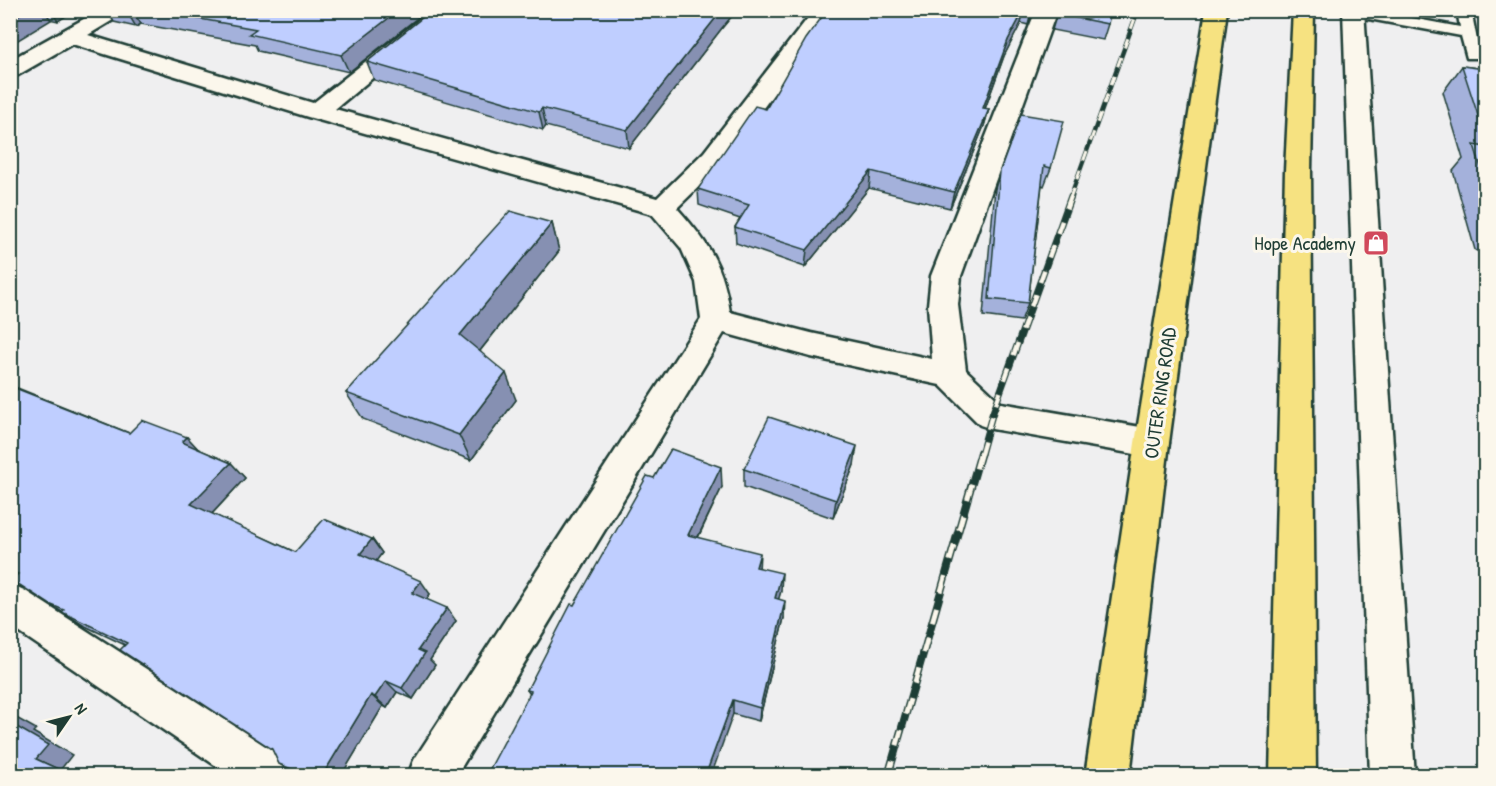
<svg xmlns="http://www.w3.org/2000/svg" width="1496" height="786" font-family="'Patrick Hand',sans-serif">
  <rect width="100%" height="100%" fill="#efeff0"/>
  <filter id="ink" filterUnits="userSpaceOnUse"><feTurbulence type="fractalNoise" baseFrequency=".0167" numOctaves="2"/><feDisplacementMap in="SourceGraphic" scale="12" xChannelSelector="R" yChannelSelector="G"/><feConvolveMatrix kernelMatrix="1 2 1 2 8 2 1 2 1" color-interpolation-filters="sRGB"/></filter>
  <g filter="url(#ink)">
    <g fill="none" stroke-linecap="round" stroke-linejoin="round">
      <defs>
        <path id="lane" d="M1347,10H1368L1460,27L1457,10H1471L1480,55L1477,58H1467L1461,36L1353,16L1348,15Z"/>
        <g id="street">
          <path d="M100,10H126L123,14L88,35L313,103L431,10H455L335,109L657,198L704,152L814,10H835L722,164L677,208C709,244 723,264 730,312L811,333L932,359L928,305L931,276L1036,10H1057L961,276L958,305L966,370L1001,403L1152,429L1164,433L1169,443L1164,453L1152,457L992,429L980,425L940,385L811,357L724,333L456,776H408L414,760L701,319L696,282L681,248L652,214L308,117L72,44L18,75L10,77V60Z"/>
          <path d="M10,584L24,590L287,760L293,776H231L10,626Z"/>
        </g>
        <path id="secondary" d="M1343,10H1364L1415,776H1370Z"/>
        <g id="primary">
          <path d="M1206,10H1227L1169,443L1130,776H1085L1135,443Z"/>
          <path d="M1293,10H1314L1311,171L1316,776H1270L1285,171Z"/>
        </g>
      </defs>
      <use href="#lane" stroke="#1f3d34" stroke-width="5"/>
      <use href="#street" stroke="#1f3d34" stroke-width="5"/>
      <use href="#secondary" stroke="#1f3d34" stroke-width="5"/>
      <use href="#primary" stroke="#1f3d34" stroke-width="5"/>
      <use href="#lane" fill="#fbf7ec" fill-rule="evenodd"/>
      <use href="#street" fill="#fbf7ec" fill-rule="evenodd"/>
      <use href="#secondary" fill="#fbf7ec" fill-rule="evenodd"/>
      <use href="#primary" fill="#f6e281" fill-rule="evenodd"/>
      <defs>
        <path id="rail-far2" d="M1070,198L1138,10"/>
        <path id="rail-far1" d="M981,454L992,415L1071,196"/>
        <path id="rail" d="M888,776L981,452"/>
      </defs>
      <use href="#rail-far2" stroke="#1f3d34" stroke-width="4.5"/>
      <use href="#rail-far1" stroke="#1f3d34" stroke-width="7"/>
      <use href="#rail" stroke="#1f3d34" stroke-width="8"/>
      <use href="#rail-far2" stroke="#fbf7ec" stroke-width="3" stroke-dasharray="10" stroke-linecap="butt"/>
      <use href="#rail-far1" stroke="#fbf7ec" stroke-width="4.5" stroke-dasharray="13" stroke-linecap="butt"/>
      <use href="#rail" stroke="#fbf7ec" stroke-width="5" stroke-dasharray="16" stroke-linecap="butt"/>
    </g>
    <g fill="#a4b1db" stroke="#1f3d34" stroke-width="1.5">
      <path d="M10,10H95L86,15L72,12L58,21Z"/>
      <path d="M107,10H427L349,72L258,51L255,45L141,24L136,27L114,22Z"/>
      <path d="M432,10H737L722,28L629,148L546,126L543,130L374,80L367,62Z"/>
      <path d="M827,10H1034L1028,25L1021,23L1004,56L985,109H989L984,126L950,208L869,188L805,267L736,243L735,227L740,219L699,205L698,189L766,109Z"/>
      <path d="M1058,10L1108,24L1103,40L1052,30Z"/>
      <path d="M1462,66L1485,69V255L1475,250L1453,171L1463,159L1443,92Z"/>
      <path d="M1021,114L1051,168L1044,186L1042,185L1028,303L1021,321L983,316L995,189L1000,171Z"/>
      <path d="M552,223L559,251L480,351L516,400L471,460L363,419L346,393Z"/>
      <path d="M10,383L15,387L129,433L187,437L198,449L231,463L245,478L212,514L295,552L372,539L382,553L376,561L430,594L426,599L456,621L430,660L435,665L413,699L397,692L387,708L383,706L341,776H300L294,773L279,764L272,749L125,645L83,625L49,604L17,575L10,571Z"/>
      <path d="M854,465L833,518L744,487V469Z"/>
      <path d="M654,478L722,487L698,538L760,568L781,591L778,599L784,618L759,721L733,714L529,693L527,690L574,605Z"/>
    </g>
    <g fill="#8690b2" stroke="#1f3d34" stroke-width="1.5">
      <path d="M26,10H44L51,20L10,45V20Z"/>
      <path d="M50,10H71L72,12L58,21Z"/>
      <path d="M82,10H95L86,15Z"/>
      <path d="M126,10H132L141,24L136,27Z"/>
      <path d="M399,10H427L349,72L341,55Z"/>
      <path d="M722,10H737L722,28L629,148L627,130Z"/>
      <path d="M1024,10L1021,23L1004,56L979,125L983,108L1008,40Z"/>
      <path d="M1032,10H1034L1028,25Z"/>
      <path d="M542,108L546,126L543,130L539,112Z"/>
      <path d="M989,109L984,126L950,208L954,192Z"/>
      <path d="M871,171L869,188L805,267L807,250Z"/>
      <path d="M552,223L559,251L471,362L460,335Z"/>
      <path d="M506,373L516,400L471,460L459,435Z"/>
      <path d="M187,437L202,453L182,442Z"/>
      <path d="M857,446L854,465L833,518L836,500Z"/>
      <path d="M231,463L245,478L207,519L191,504Z"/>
      <path d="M721,467L722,487L690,553L688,535Z"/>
      <path d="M372,539L382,553L371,568L360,554Z"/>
      <path d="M760,553L759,571L756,567Z"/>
      <path d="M782,573L781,591L774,615L775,598Z"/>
      <path d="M421,581L430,594L422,606L412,593Z"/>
      <path d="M785,601L784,618L759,721L760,708Z"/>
      <path d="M447,608L456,621L430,660L435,665L413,699L402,688L418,650Z"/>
      <path d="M386,681L397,692L387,708L375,697Z"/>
      <path d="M371,695L383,706L341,776H322Z"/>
      <path d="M733,700V714L711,776L707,771Z"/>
      <path d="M10,709L14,711L11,715L36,729L33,732L72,755L61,769L77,776H73L36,759L10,723Z"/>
    </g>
    <g fill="#bfceff" stroke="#1f3d34" stroke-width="1.5">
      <path d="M10,10H26L10,20Z"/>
      <path d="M150,10H399L341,55L249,34L256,29Z"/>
      <path d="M432,10H722L627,130L542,108L539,112L367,62Z"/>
      <path d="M827,10H1024L1008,40L983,108L989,109L954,192L871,171L807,250L735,227L749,205L698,189L755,106L766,109L806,39Z"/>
      <path d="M1058,10H1111L1108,24L1057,14Z"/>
      <path d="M1462,66L1485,69V137Z"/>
      <path d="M1021,114L1064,121L1051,168L1044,166L1028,303L989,299L1000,171Z"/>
      <path d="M1474,145L1485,147V180Z"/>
      <path d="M510,211L552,223L460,335L506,373L459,435L346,393Z"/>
      <path d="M10,386L129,433L142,420L187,437L182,442L231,463L191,504L295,552L324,519L372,539L360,554L421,581L412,593L447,608L418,650L425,653L402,688L386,681L375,697L371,695L322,776H309L279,764L272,749L120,650L127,643L62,612L64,610L49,604L12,580L18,574L10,570Z"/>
      <path d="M769,417L857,446L836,500L744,469Z"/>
      <path d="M671,449L721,467L688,535L760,553L756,567L782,573L775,598L785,601L760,708L733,700L707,771L719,776H486L531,691L527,690L571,604L574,605L647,476L654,478Z"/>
      <path d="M10,723L48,745L36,759L73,776H10Z"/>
    </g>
  </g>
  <defs>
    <symbol id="shop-square" viewBox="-11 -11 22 22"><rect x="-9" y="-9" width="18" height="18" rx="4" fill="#d1495b" stroke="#fbf7ec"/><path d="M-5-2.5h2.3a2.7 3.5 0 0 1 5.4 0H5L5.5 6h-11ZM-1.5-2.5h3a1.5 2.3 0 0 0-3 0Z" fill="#fff"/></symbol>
  </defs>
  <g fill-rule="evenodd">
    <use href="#shop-square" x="1361" y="228" width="30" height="30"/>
  </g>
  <g text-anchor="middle" stroke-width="6" stroke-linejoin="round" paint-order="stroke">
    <g font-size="20" fill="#1f3d34" stroke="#fbf7ec" text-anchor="end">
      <text x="1356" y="250">Hope Academy</text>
    </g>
    <g font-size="20" fill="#1f3d34" stroke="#fbf7ec">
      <text transform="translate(1160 393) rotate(-82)" y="7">OUTER RING ROAD</text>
    </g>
  </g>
  <rect width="1496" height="786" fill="none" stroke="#fbf7ec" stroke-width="36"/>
  <rect x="18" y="18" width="1460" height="750" fill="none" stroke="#1f3d34" stroke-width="2" filter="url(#ink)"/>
  <g transform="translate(69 717) rotate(55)" stroke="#fbf7ec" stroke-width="4.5" paint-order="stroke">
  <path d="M0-4.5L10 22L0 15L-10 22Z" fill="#1f3d34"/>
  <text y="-9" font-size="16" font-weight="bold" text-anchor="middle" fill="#1f3d34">N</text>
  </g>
</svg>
